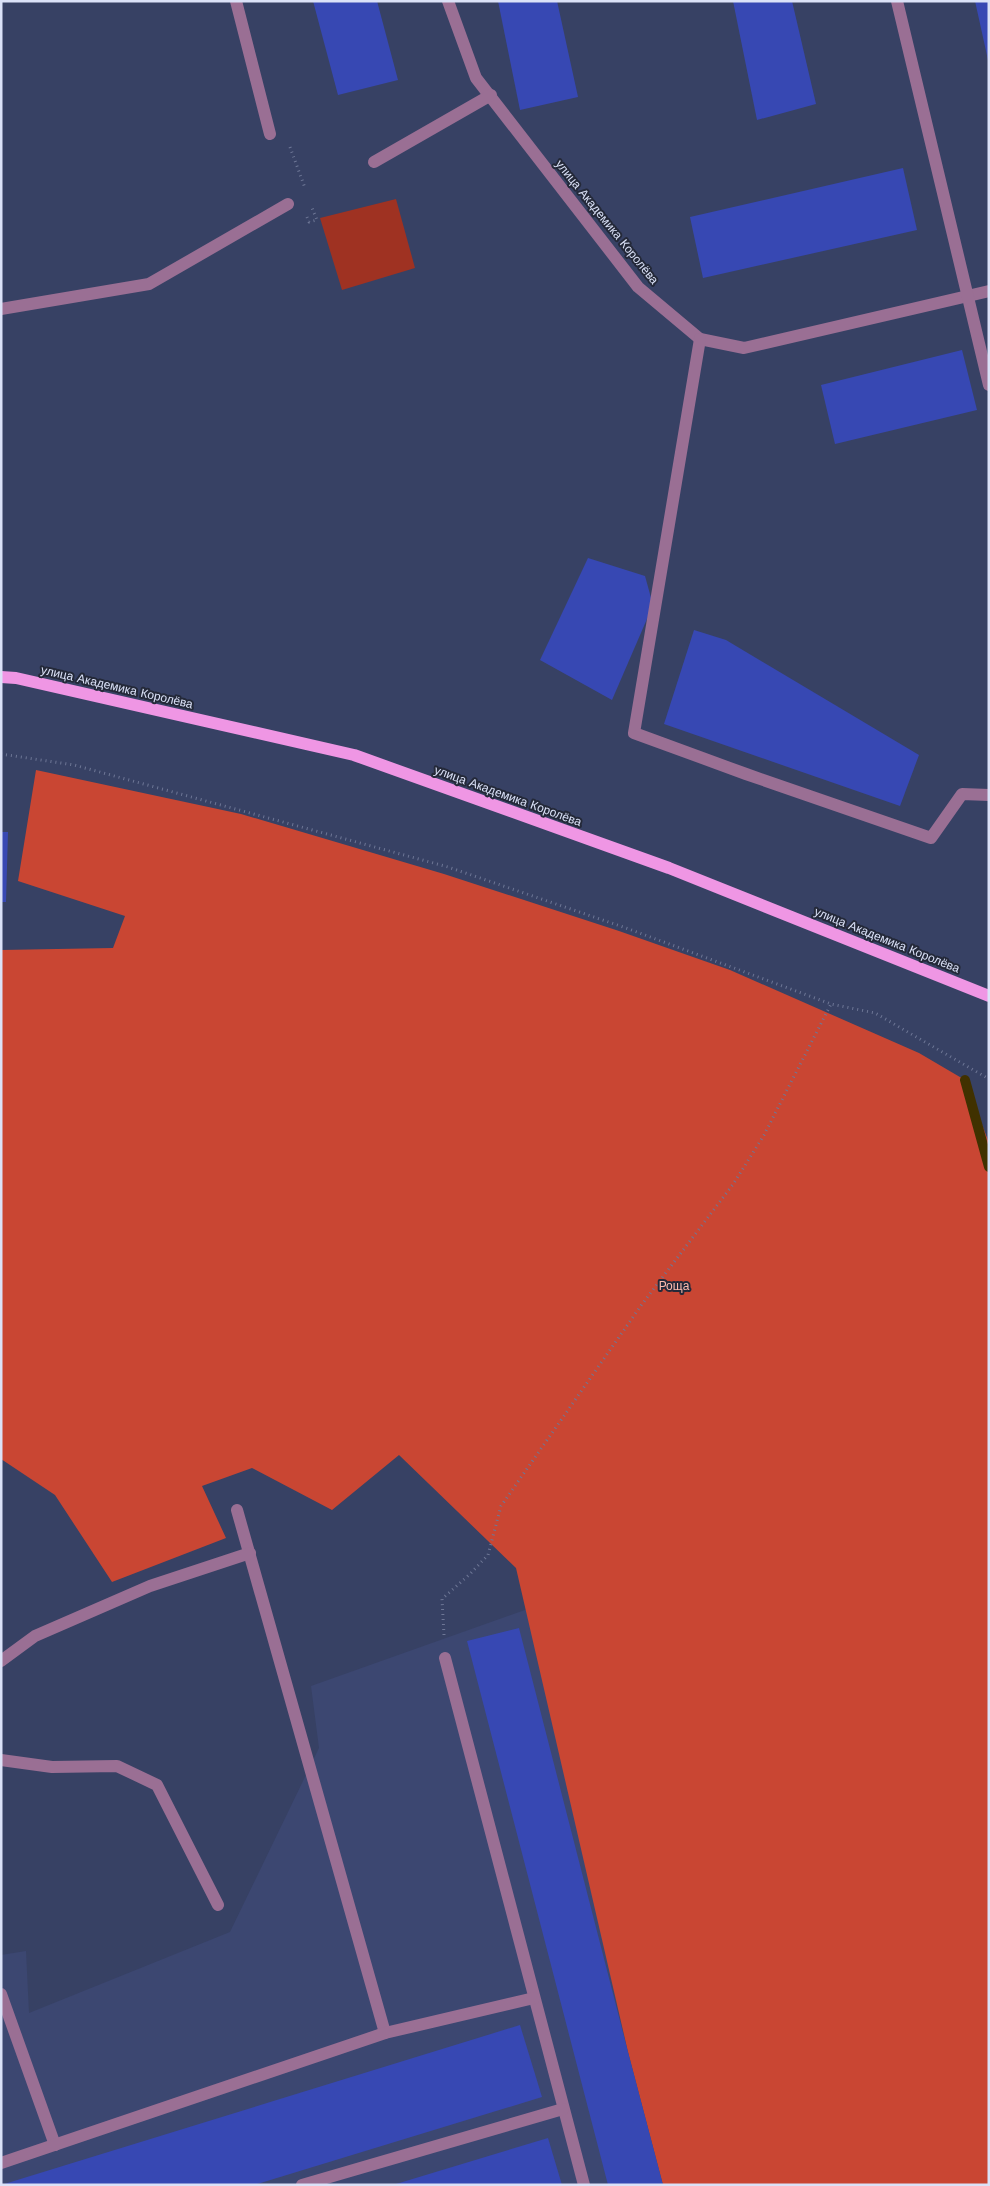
<svg xmlns="http://www.w3.org/2000/svg" width="990" height="2186" font-family="'Work Sans',sans-serif">
  <rect width="100%" height="100%" fill="#374164"/>
  <path fill="#3c4771" d="M542,1604L674,2185H1V1955L26,1951L29,2013L230,1932L319,1748L311,1686Z"/>
  <path fill="#9f3222" d="M396,199L415,268L342,290L320,218Z"/>
  <path fill="#c94633" d="M36,770L241,814L444,874L619,931L730,970L919,1053L965,1080L989,1143V2185H663L628,2052L516,1568L399,1455L332,1510L252,1468L202,1486L226,1538L112,1582L55,1495L1,1459V950L113,948L125,916L18,881Z"/>
  <g fill="none" stroke-linecap="round" stroke-linejoin="round">
    <path stroke="#403100" stroke-width="10" d="M965,1080L989,1167"/>
  </g>
  <g fill="#3748b3">
    <path d="M313,1H377L398,80L338,95Z"/>
    <path d="M498,1H557L578,97L520,110Z"/>
    <path d="M733,1H792L816,104L757,120Z"/>
    <path d="M975,1H989V60H988Z"/>
    <path d="M903,168L917,230L703,278L690,217Z"/>
    <path d="M962,350L977,410L835,444L821,385Z"/>
    <path d="M588,558L645,576L653,605L612,700L540,660Z"/>
    <path d="M694,630L726,640L919,755L900,806L664,724Z"/>
    <path d="M1,832H8L6,902H1Z"/>
    <path d="M519,1628L628,2052L663,2185H608L467,1641Z"/>
    <path d="M520,2025L542,2097L254,2185H1Z"/>
    <path d="M548,2138L562,2185H396V2184Z"/>
  </g>
  <g fill="none" stroke-linecap="round" stroke-linejoin="round">
    <g stroke="#6e7796" stroke-width="3" stroke-dasharray="1 4" stroke-linecap="butt">
      <path d="M290,147L305,188"/>
      <path d="M307,217L309,222L317,220L312,208"/>
      <path d="M1,754L74,765L448,867L626,928L831,1004L875,1013L989,1079"/>
      <path d="M444,1635L442,1599L470,1574L488,1555L501,1506L640,1307L734,1183L764,1135L831,1004"/>
    </g>
    <g stroke="#9a6f94" stroke-width="12">
      <path d="M236,1L270,134"/>
      <path d="M448,1L476,78L638,287L700,339L744,348L989,291"/>
      <path d="M897,1L989,385"/>
      <path d="M374,162L491,95"/>
      <path d="M1,309L149,284L288,204"/>
      <path d="M700,339L634,733L746,774L931,838L962,794L989,795"/>
      <path d="M237,1510L385,2033"/>
      <path d="M445,1658L584,2185"/>
      <path d="M1,1661L35,1636L150,1586L250,1553"/>
      <path d="M1,1760L52,1767L117,1766L157,1785L218,1905"/>
      <path d="M1,1994L55,2145"/>
      <path d="M1,2163L385,2033L534,1998"/>
      <path d="M302,2185L563,2109"/>
    </g>
    <path stroke="#ef96e4" stroke-width="12" d="M1,677L16,678L354,755L669,868L989,996"/>
  </g>
  <g text-anchor="middle" stroke-width="4" stroke-linejoin="round" paint-order="stroke">
    <g font-size="12" fill="#dbe2f8" stroke="#242939">
      <text transform="translate(607 222) rotate(51)" y="4">улица Академика Королёва</text>
      <text transform="translate(117 687) rotate(13)" y="4">улица Академика Королёва</text>
      <text transform="translate(508 796) rotate(20)" y="4">улица Академика Королёва</text>
      <text transform="translate(887 940) rotate(22)" y="4">улица Академика Королёва</text>
    </g>
    <g font-size="12" fill="#fdbbae" stroke="#242939">
      <text x="674" y="1290">Роща</text>
    </g>
  </g>
  <rect width="990" height="2186" fill="none" stroke="#dbe2f8" stroke-width="5"/>
</svg>
